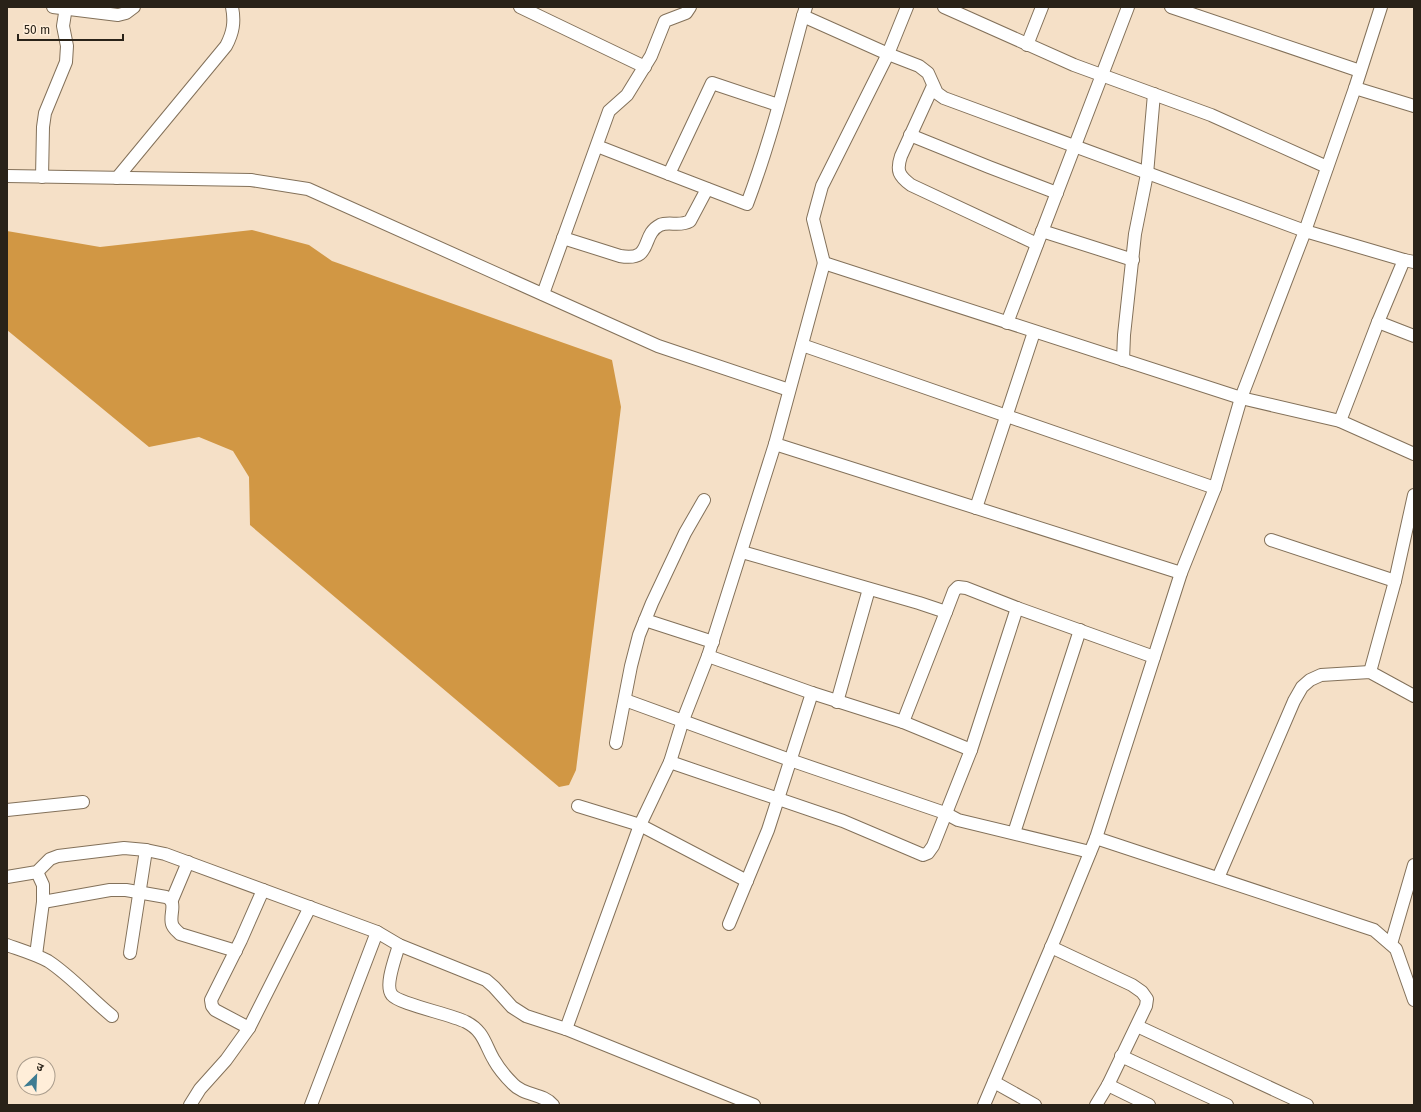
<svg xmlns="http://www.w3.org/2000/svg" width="1421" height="1112" font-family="'Fira Sans','Noto Sans Devanagari',sans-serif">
  <rect width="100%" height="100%" fill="#f5e0c7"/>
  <path fill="#d19744" d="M252,230L309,245L332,261L612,360L621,407L576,770L569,785L559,787L250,525L249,477L233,451L199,437L149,447L7,330V231L100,247Z"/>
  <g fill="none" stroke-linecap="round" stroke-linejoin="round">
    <defs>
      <g id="street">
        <path d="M53,7L118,15L126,13L134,7"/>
        <path d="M520,7L645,67"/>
        <path d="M944,7L1074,65L1211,115L1327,167"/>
        <path d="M1171,7L1360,71"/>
        <path d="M803,16L888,54L919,66L928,73L937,93L944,98L1305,231L1404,260L1414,262"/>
        <path d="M1027,45L1042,7"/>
        <path d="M933,86L901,156C896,171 899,176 911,185L1037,244"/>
        <path d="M1355,88L1414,106"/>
        <path d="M778,105L712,83L669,174L747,204C770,143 786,79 803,16L806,7"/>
        <path d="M910,135L989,167L1057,193"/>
        <path d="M597,146L669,174"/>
        <path d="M7,176L251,180L308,189L658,346L789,390"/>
        <path d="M42,177L43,127L45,113L66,62L67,46L63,26L66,7"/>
        <path d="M117,178L226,46C233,33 235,22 232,7"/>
        <path d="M1042,231L1133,260"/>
        <path d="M563,238L620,256C654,262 640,235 660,225C669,221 680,227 690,221L707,189"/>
        <path d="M824,263L813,219L822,186L888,54L907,7"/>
        <path d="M543,294L609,111L627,95L651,56L665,21L686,13L690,7"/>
        <path d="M1378,322L1414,336"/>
        <path d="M1007,323L1128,7"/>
        <path d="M802,345L1215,488"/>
        <path d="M1123,360L1124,335L1135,234L1147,174L1154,94"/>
        <path d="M1340,421L1378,322L1404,260"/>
        <path d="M976,508L1034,332"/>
        <path d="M1271,540L1395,581"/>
        <path d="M742,552L919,603L946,612L903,722"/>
        <path d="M1181,573L775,444L824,263L1241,398L1340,421L1414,454"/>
        <path d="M946,612L954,591L958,587L966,588L1017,608L1154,657"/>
        <path d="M645,620L713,642"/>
        <path d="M708,656L812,693L903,722L971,750"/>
        <path d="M1370,672L1395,581L1414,495"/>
        <path d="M625,700L790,760L945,813L958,820L1090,852"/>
        <path d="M837,702L869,589"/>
        <path d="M616,743L631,666L639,635L652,603L685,533L704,500"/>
        <path d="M670,762L843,821L923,855L928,853L933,846L971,750L1017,608"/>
        <path d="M578,806L640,825L747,881"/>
        <path d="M7,810L83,802"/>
        <path d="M1014,833L1080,630"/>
        <path d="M1096,838L1374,930L1396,949L1414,1000"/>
        <path d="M7,877L37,872L50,859L58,856L124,848L146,850L165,854L377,932L399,945L486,980L494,987L512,1007L526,1016L566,1029L754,1105"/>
        <path d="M1218,878L1294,701L1302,687L1310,680L1321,675L1370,672L1414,696"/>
        <path d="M172,900L188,862"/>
        <path d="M43,902L110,890H126L166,897C178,902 169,914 172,924C173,928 177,931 180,934L236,951"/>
        <path d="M729,924L768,830L812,693"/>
        <path d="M1391,944L1414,865"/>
        <path d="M7,945C21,950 35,954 48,961C71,976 90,998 112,1016"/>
        <path d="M399,945C396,956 384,986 392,995C399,1004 450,1014 466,1022C484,1031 485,1045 494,1060C499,1069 506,1077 513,1084C524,1096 543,1093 553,1105"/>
        <path d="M1051,947L1132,985L1142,992L1147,999L1146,1006L1108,1085L1096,1105"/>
        <path d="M130,953L146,850"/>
        <path d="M36,955L43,902V885L37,872"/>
        <path d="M1137,1026L1307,1105"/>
        <path d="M249,1028L215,1010L212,1006L211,1000L241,940L263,890"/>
        <path d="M566,1029L640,825L670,762L683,720L708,656L775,444"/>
        <path d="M1121,1056L1227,1105"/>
        <path d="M994,1082L1035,1105"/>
        <path d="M1108,1085L1149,1105"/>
        <path d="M190,1105L200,1089L226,1060L249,1028L310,907"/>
        <path d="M311,1105L377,932"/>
        <path d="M984,1105L1058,931L1096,838L1181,573L1215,488L1241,398L1305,231L1355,88L1381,7"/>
      </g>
    </defs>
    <use href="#street" stroke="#83715a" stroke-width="14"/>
    <use href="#street" stroke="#fff" stroke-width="12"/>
  </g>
  <rect width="1421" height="1112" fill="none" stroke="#292218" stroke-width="16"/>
  <g transform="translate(36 1076) rotate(24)"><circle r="19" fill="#ffeed9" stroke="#a99c8c"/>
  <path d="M0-3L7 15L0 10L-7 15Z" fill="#3e7c92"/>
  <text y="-6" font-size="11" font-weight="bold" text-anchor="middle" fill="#292218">उ</text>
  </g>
  <path d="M18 34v6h105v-6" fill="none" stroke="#292218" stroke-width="2"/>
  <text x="24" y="34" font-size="12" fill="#292218" stroke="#ffeed9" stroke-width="3" paint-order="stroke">50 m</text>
</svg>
